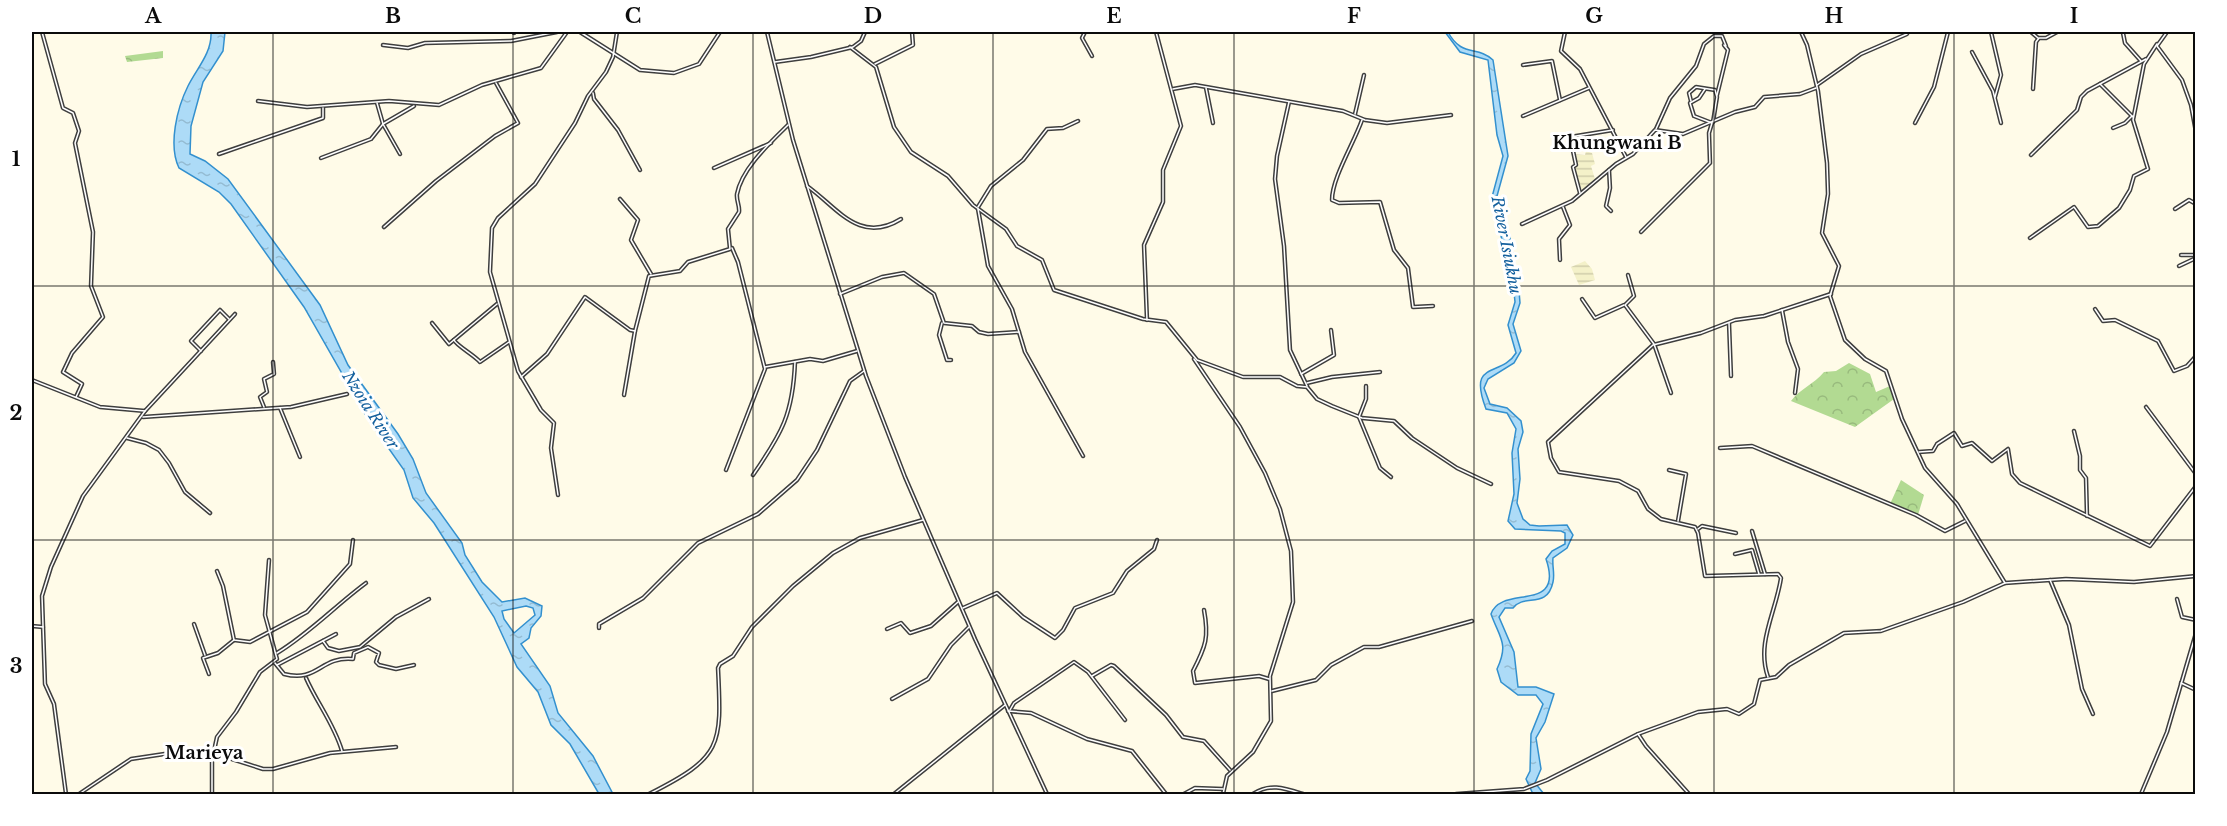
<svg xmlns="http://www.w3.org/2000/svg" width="2227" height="826" font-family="'Libre Baskerville',serif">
  <defs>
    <pattern id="farmland-rules" width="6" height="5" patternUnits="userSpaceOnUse" patternTransform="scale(1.5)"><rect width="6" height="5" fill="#f4f1c9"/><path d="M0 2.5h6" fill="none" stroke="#d0cdab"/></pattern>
    <pattern id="forest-crowns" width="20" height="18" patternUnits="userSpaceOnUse" patternTransform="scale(1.5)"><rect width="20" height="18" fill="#b2da92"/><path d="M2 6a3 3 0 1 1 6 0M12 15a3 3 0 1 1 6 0" fill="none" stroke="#98ba7d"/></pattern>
    <pattern id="water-ripples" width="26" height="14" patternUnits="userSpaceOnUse" patternTransform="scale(1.5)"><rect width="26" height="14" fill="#addbf7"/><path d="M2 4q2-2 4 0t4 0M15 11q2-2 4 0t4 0" fill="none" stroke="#94bbd2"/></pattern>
  </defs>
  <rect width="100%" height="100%" fill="#fffbe8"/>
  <g fill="url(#farmland-rules)">
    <path d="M1586,151L1592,153L1595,164L1591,166L1595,179L1582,190L1573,168L1577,167L1574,154L1585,155Z"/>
    <path d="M1585,261L1592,269L1595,280L1579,285L1571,267Z"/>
  </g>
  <g fill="url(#forest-crowns)">
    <path d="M163,51V58L127,62L125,56Z"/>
    <path d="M1849,363L1870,374L1876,392L1890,386L1894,399L1855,427L1791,401C1800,389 1814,384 1824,372L1836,371Z"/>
    <path d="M1901,480L1924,495L1918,515L1890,504Z"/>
  </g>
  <g fill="url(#water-ripples)" stroke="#3390ce" stroke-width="1.5" fill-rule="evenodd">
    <path d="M211,32H225L223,51L203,82L191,126L190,154L205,161L228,179L320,305L348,365L398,434L413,459L426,493L462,543L465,555L482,582L502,602L525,598L542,606L541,616L531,628L529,638L521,644L550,686L558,713L593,756L613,794H599L570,744L551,725L538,692L517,667L494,617L434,523L413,498L404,470L368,419L304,307L231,204L219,192L179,168C168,145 177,108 188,86C197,68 212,53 211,32ZM526,606L533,608L535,615L514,633L504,619L502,611Z"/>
    <path d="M1445,32H1448C1462,58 1477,45 1493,60L1508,156L1497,196L1510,238L1519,291L1520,303L1513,324L1521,351L1514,363L1488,379L1484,388L1490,404L1507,408L1521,421L1523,432L1518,449L1520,479L1517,503L1523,519L1530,525L1539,526L1567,525L1573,535L1567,548L1553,558C1552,566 1555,574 1553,582C1547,610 1524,593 1513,608H1505L1499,617L1514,652L1518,687H1536L1554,694L1545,722L1536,738L1541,769L1535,783L1544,794H1533L1526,779L1530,771L1531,734L1543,704L1536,695H1518L1501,682L1497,669C1509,643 1500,639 1491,614C1501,584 1565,614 1546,559L1552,551L1565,544V533L1561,531L1515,529L1508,521L1514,494L1512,453L1516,429L1507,413L1486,409C1467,359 1501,378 1516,353L1508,325L1515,302L1514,292L1492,197L1503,156L1497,135L1488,60L1460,52Z"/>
  </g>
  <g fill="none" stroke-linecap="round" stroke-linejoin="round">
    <defs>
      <g id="minor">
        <path d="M42,32L63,108L73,113L79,131L75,143L93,232L91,286L103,317L72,353L63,372L82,384L76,397"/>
        <path d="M580,32L640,70L674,73L699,64L720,32"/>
        <path d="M767,32L793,140L866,376L905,477L975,639L1047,794"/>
        <path d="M1085,32L1082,38L1092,56"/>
        <path d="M1565,32L1561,51L1580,69L1626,157"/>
        <path d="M1801,32L1807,45L1818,91L1827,163L1828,194L1822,233L1839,266L1830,296L1845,340L1865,359L1886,371L1902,419L1925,468L1957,504L2005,583"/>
        <path d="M1991,32L2001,75L1995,97"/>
        <path d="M2031,32L2038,38"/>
        <path d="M2167,32L2157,46L2182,80L2191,105L2196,132"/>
        <path d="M514,33V32"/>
        <path d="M2123,33L2125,43L2141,61"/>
        <path d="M383,45L408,48L425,43L511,41L557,32"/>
        <path d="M850,47L876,67L894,127L911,152L948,176L973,205L1006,229L1017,246L1042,260L1054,290L1143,319L1166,322L1197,360L1243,377H1280L1297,386L1307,387L1317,399L1332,406L1362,418L1394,421L1412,438L1457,468L1491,484"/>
        <path d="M1972,52L1993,91L2001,123"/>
        <path d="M775,62L811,57L853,47L861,41L865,32"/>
        <path d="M875,64L913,45L912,32"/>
        <path d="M1523,65L1552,61L1560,100"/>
        <path d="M2100,84L2133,117"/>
        <path d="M1817,85L1861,54L1907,34"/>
        <path d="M1206,88L1213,123"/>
        <path d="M1173,89L1195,85L1343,111L1365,120L1387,123L1451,115"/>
        <path d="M2033,89L2036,42L2039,38H2046L2057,32"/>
        <path d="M593,93L594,99L618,130L640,170"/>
        <path d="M1717,95L1728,50L1724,45"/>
        <path d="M258,101L307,107L389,101L439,105L482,85L541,68L567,32"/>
        <path d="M1691,101L1689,93L1696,87L1715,90L1717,97L1713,122"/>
        <path d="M1289,102L1277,156L1275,179L1284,246L1290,350L1307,386"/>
        <path d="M377,103L383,124L400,154"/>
        <path d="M1355,114L1364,75"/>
        <path d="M1523,116L1589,88"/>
        <path d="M1362,120C1354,143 1332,178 1332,200L1339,203L1380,202L1394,250L1408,268L1413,307L1433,306"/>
        <path d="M1915,123L1934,87L1948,32"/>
        <path d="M2113,128L2125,123L2132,116"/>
        <path d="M1656,129L1670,98L1696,66L1704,44L1714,36H1722L1726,46"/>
        <path d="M219,154L323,118V108"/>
        <path d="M2031,155L2077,110L2081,97L2087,91L2146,59"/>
        <path d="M321,158L371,139L383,124L414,106"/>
        <path d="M714,168L771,143"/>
        <path d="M1609,170L1610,188L1606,206L1611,211"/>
        <path d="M807,186C837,207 859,245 901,219"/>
        <path d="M1580,193L1573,167L1576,165L1570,137L1613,130"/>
        <path d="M620,199L638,220L631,240L651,274"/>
        <path d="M978,207L991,186L1023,160L1047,129L1063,128L1078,121"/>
        <path d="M978,209L988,266L1012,309L1025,352L1083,456"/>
        <path d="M2175,209L2189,200L2196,204"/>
        <path d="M1522,224L1572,201L1616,164L1633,154L1655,130L1683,134L1735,112L1755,107L1764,97L1800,94L1816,88"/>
        <path d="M384,227L436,181L495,136L518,123L496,83"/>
        <path d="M1641,232L1710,163L1709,133L1712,123L1694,116L1690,103L1699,98L1705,89"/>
        <path d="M2030,238L2074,207L2088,227L2098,226L2119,208L2130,190L2134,176L2148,169L2133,120L2144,64L2157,44"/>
        <path d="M2196,244V251"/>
        <path d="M2181,255H2196"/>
        <path d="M1560,260L1559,239L1570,225L1563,207"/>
        <path d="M2179,266L2196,258"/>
        <path d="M1628,275L1634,296L1625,305L1654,344L1671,393"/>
        <path d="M840,294L882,277L904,273L934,294L944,323L972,326L979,332L988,334L1019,332"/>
        <path d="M1582,299L1595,318L1624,305"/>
        <path d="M2095,309L2103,321L2115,320L2158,341L2174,371L2187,366L2196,356"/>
        <path d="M1782,310L1788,342L1798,369L1795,393"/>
        <path d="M1147,320L1144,245L1163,202V170L1181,126L1156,32"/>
        <path d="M432,323L449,344L497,304"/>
        <path d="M942,323L939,335L947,360H951"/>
        <path d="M1729,323L1731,376"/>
        <path d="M454,340C457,346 474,355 480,362L509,342"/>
        <path d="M201,351L191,341L220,310L229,319"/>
        <path d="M1194,359L1240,427L1265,473L1280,509L1291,551L1293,602L1270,676L1271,721L1253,752L1227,776L1223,794"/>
        <path d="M765,367L810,359L823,361L857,351"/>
        <path d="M1301,374L1334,355L1331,330"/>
        <path d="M521,377L547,354L585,297L630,330L635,331L649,276L680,271L688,262L730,249L728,229L739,212C740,206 736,200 737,194C742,168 770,143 788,125"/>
        <path d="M32,380L100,407L145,411L235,314"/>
        <path d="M1307,383L1332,377L1380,372"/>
        <path d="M1366,386V399L1359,417L1380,468L1391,477"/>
        <path d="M624,395L635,331"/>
        <path d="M264,407L260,397L267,392L264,379L274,374L273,362"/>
        <path d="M2146,407L2196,474"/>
        <path d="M280,408L300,457"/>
        <path d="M143,417L291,407L347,394"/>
        <path d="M2074,431L2080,456V470L2086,478L2087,516"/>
        <path d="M127,438L146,443L159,450L169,463L185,492L210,513"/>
        <path d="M1720,448L1752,446L1916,515L1945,531L1965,521"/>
        <path d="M1919,452L1933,451L1937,444L1954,433L1962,446L1972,443L1992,461L2008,449L2012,474L2020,483L2150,546L2196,486"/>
        <path d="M726,470L765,369L738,262L732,248"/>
        <path d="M1669,470L1686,474L1678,521"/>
        <path d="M753,475C782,433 793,414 795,362"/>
        <path d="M558,495L551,448L554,423L541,410L518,371L490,272L492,228L498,218L535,184L575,123L588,96L606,72L613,57L617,32"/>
        <path d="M1698,529L1702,526L1736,533"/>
        <path d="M1752,531L1765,574"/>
        <path d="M1735,554L1752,550L1759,574"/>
        <path d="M217,571L223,586L234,640L250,642L307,612L350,564L353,540"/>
        <path d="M2050,580L2069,625L2082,689L2093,714"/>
        <path d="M2177,599L2182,617L2196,620"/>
        <path d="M963,608L997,593L1023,617L1055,638L1063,630L1075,608L1113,593L1127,571L1154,549L1157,540"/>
        <path d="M1204,610C1209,637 1206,646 1193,671L1195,683L1259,676L1269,679"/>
        <path d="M194,624L205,655"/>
        <path d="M32,626L43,627"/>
        <path d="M599,628V624L643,598L698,543L758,514L797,480L817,450L850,381L864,371"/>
        <path d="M887,629L901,623L910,633L931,626L958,602"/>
        <path d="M323,641L328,648L339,651L360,647L396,617L429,599"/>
        <path d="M277,653C310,633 336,605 366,583"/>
        <path d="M275,663L284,674C318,683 320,656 353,659L354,653L368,647L379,653L376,662L379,665L396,669L414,665"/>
        <path d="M277,665L336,634"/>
        <path d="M209,674L203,658L218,653L234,640"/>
        <path d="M1092,676L1111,665L1114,666L1166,715L1183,737L1204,741L1230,770"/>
        <path d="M1768,677C1756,643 1776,612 1781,578L1778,574L1705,576L1698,533L1695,527L1661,519L1648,509L1638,491L1619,481L1559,472L1551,458L1548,442L1653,345L1701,333L1735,320L1764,316L1831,294"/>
        <path d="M306,678C317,703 334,724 342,751"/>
        <path d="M2181,683L2196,690"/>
        <path d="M1272,691L1316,680L1331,665L1364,647H1379L1472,621"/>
        <path d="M892,699L928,679L951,645L969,627"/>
        <path d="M1010,710L1014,703L1074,662L1088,672L1125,720"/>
        <path d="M1008,711L1031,713L1087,739L1132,751L1166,794"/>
        <path d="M1638,734L1646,746L1689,794"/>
        <path d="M66,794L54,704L45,684L42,596L51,567L83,496L145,411"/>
        <path d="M79,794L131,759L191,750L213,753L263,769H273L330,753L396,747"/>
        <path d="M212,794V760L217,737L236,712L260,672L277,659L265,615L269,560"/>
        <path d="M649,794C722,757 722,747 718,668L720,664L733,656L752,627L793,586L833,553L860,538L923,520"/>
        <path d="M894,794L1005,705"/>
        <path d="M1184,794L1195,788L1223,789"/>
        <path d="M1253,794C1270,783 1284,788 1303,794"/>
        <path d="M1456,794L1524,789L1547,780L1638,734L1698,712L1727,709L1739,714L1754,704L1760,680L1776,677L1789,665L1844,633L1881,631L1963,602L2005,583L2066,579L2134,582L2196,576"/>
        <path d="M2141,794L2167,732L2196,633"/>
      </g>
    </defs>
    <use href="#minor" stroke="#3e3e3e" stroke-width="4.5"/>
    <use href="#minor" stroke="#fff" stroke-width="1.5"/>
  </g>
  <path fill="none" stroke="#0b0b0b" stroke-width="1.5" stroke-opacity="0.55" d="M273,32V794M513,32V794M753,32V794M993,32V794M1234,32V794M1474,32V794M1714,32V794M1954,32V794M32,286H2196M32,540H2196"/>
  <g text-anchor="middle" stroke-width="6" stroke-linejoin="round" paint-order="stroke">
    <g font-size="16" font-style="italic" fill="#14609d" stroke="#fff">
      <text transform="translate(1507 245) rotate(79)" y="6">River Isiukhu</text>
      <text transform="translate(371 410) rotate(57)" y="6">Nzoia River</text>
    </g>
    <g font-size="18" font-weight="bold" fill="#0b0b0b" stroke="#fff">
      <text x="1617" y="149">Khungwani B</text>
      <text x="204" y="759">Marieya</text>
    </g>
  </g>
  <rect width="2227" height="826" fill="none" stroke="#ffffff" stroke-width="66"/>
  <rect x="33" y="33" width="2161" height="760" fill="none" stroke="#0b0b0b" stroke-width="2"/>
  <g font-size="20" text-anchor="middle" font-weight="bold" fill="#0b0b0b">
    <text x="153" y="23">A</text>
    <text x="393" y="23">B</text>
    <text x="633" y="23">C</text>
    <text x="873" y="23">D</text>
    <text x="1114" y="23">E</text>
    <text x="1354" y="23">F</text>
    <text x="1594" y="23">G</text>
    <text x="1834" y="23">H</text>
    <text x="2074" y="23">I</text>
    <text x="16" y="166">1</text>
    <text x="16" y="420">2</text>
    <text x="16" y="673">3</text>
  </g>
</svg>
